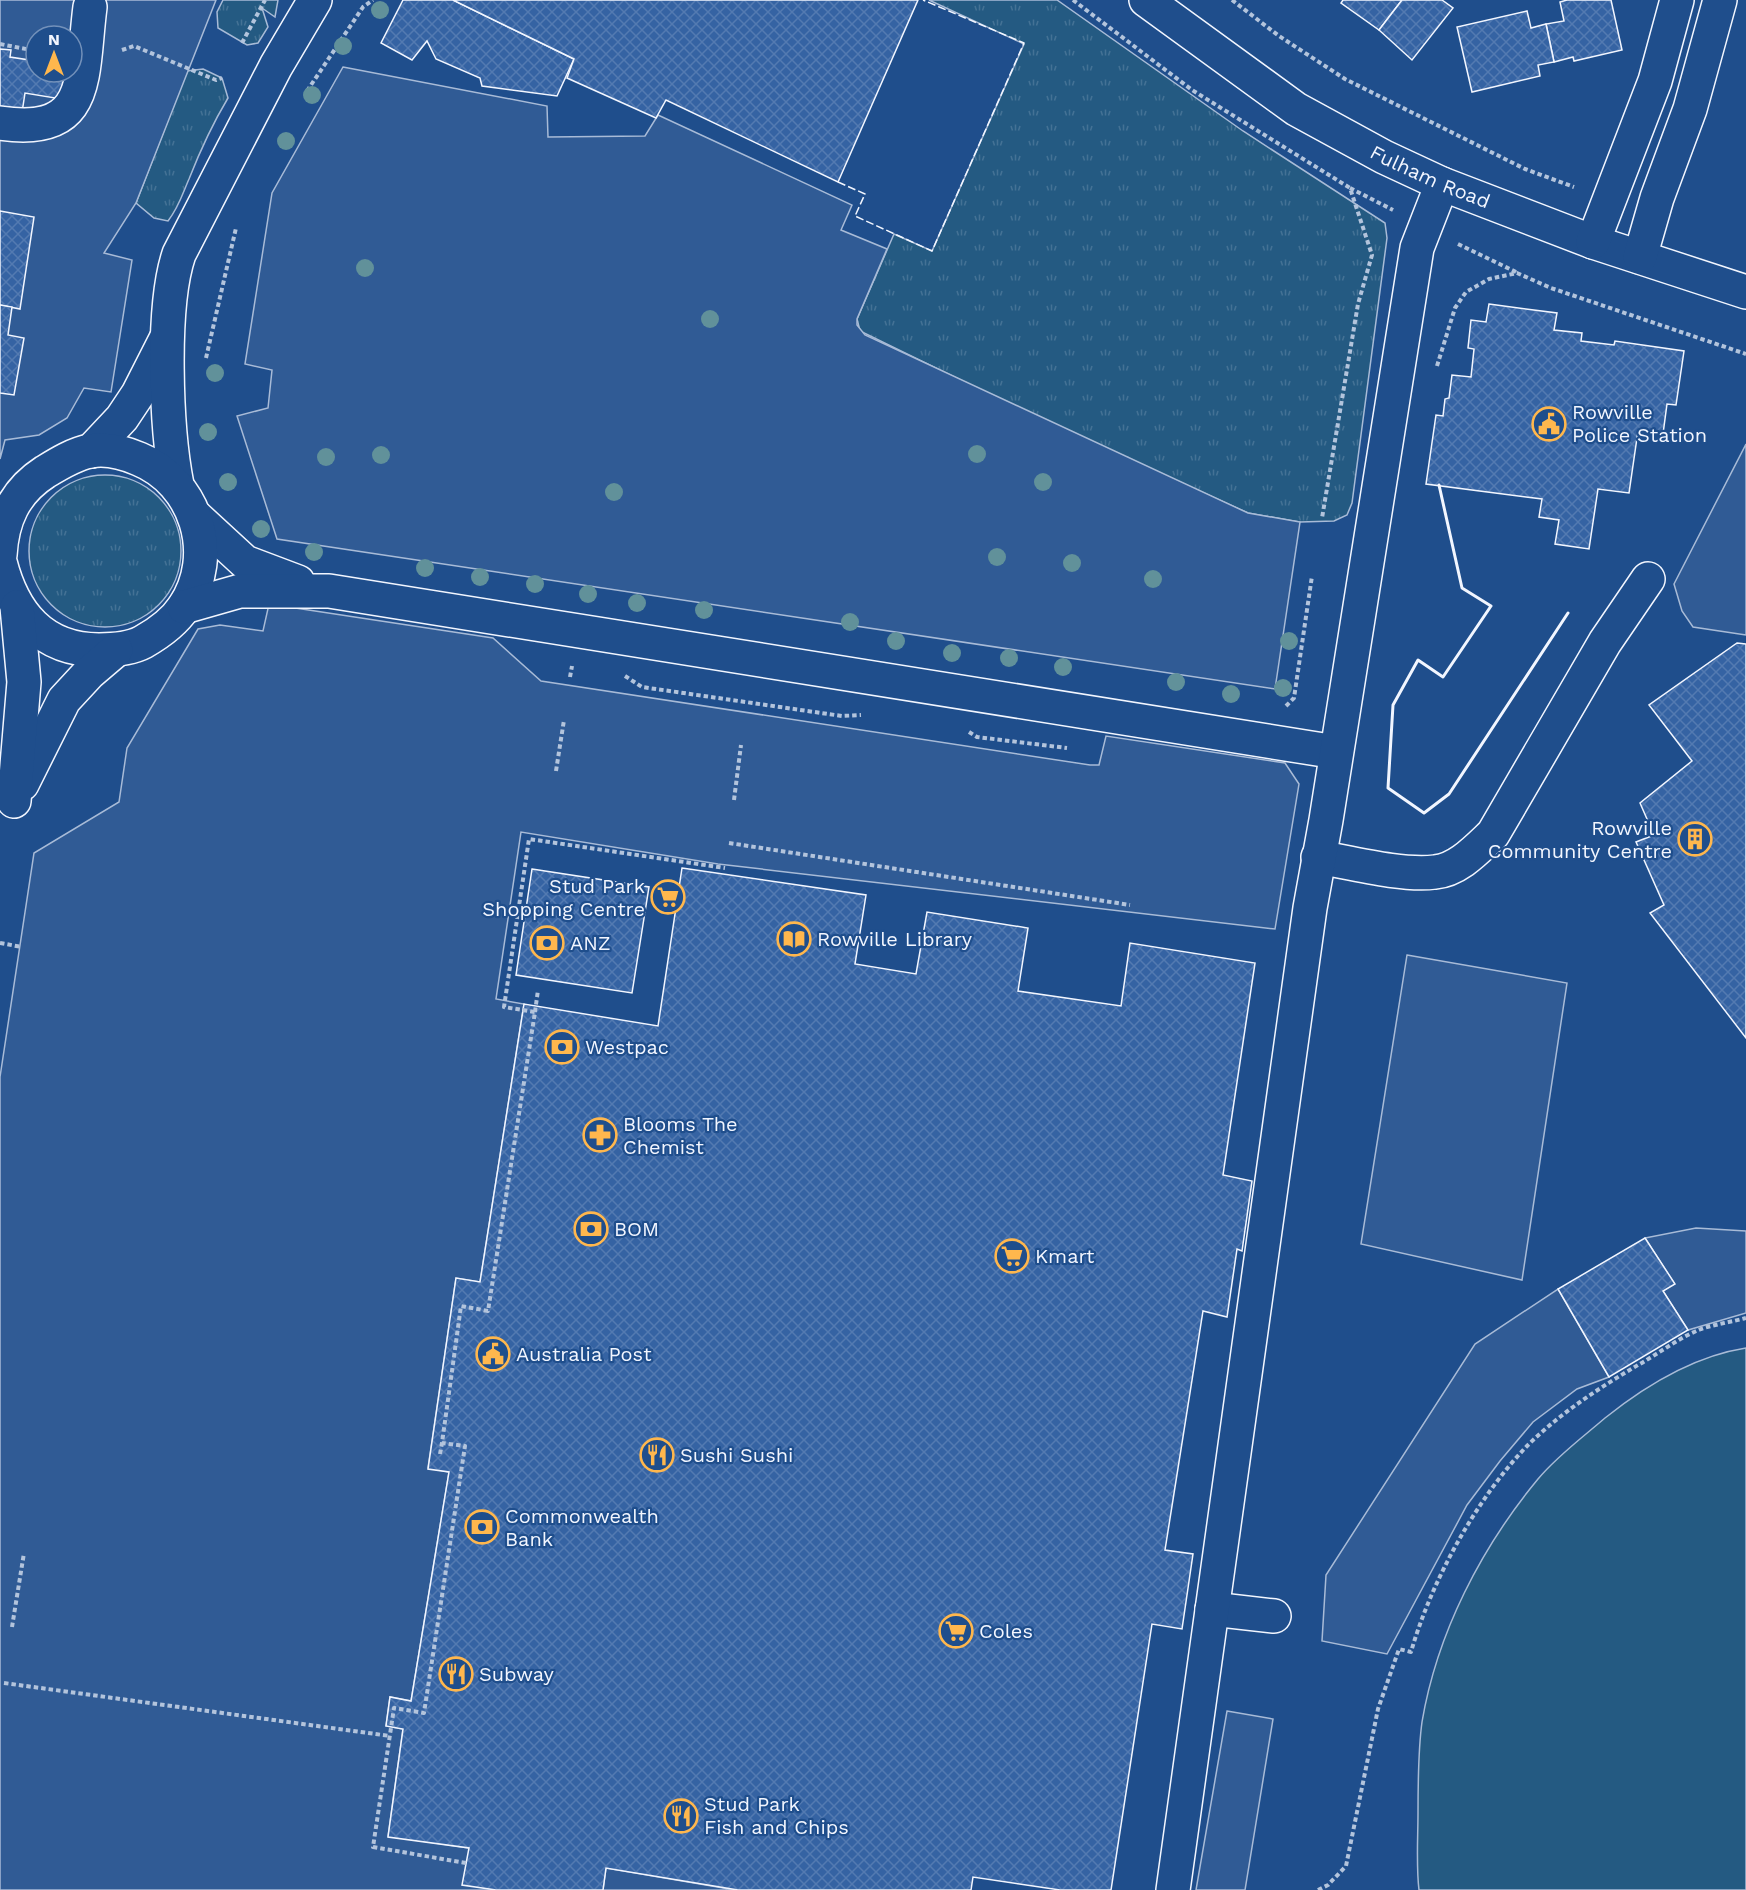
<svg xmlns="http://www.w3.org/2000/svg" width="1746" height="1890" font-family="'Work Sans',sans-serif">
  <defs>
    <pattern id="grass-tufts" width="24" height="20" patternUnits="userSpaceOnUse" patternTransform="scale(1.5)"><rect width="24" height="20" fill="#245a82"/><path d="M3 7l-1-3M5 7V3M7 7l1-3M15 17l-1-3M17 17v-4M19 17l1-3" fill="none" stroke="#447295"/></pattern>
    <pattern id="building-cross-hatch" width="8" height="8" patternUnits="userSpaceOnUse" patternTransform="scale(1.5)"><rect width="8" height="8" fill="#3563a3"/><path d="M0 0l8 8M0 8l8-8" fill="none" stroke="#537ab1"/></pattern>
  </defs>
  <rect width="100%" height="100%" fill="#1f4e8c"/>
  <g fill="url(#grass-tufts)" stroke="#a8bbd7" stroke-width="1.5">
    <path d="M223,0H278L275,17L262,8L268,27L258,43L247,45L218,28L217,12Z"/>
    <path d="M929,0H1057L1243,131L1385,223L1387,238L1352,503L1347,515L1334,521L1300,522L1248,513L1030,414L860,331L857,319L894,234L932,251L1024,44Z"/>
    <path d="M203,69L222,78L228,98C213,123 200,151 189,179C182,195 179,207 168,221L154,218L136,203L187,71Z"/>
    <circle cx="105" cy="551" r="76"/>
  </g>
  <path fill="#245a82" stroke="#a8bbd7" stroke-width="1.5" d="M1746,1348V1890H1419C1416,1865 1418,1838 1418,1813C1418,1783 1418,1751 1422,1722C1437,1633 1481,1548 1538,1479C1557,1456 1583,1437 1605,1418C1645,1386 1694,1356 1746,1348Z"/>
  <g fill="#305b95" stroke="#a8bbd7" stroke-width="1.5" fill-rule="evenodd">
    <path d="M0,0H216L136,203L104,253L132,260L111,392L84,388L67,418L39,435L5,440L0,459ZM36,36H72V72H36Z"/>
    <path d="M343,67L547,106L548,137L645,136L658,115L852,205L841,230L887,249L857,319V325L865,335L1248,513L1300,522L1275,689L277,539L237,416L268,408L272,370L245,364L272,193Z"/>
    <path d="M1746,444V635L1693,627L1682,611L1674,584Z"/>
    <path d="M269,604L493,638L541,681L1090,765H1099L1106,736L1285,763L1299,784L1275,929L718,864L521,832L496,999L524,1004L480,1282L456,1278L428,1468L449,1472L411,1701L390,1697L386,1726L403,1729L388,1836L469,1848L496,1890H0V1077L34,853L119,802L127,748L198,629L220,625L263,631Z"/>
    <path d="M1407,955L1567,983L1522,1280L1361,1244Z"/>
    <path d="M1696,1228L1746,1231V1313L1688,1330L1663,1291L1674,1283L1645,1238Z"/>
    <path d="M1558,1289L1609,1377L1577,1389L1533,1422L1500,1461L1467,1505L1387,1654L1322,1641L1326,1575L1475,1344Z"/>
    <path d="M1227,1711L1273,1719L1245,1890H1196Z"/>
    <path d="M606,1868L735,1890H603Z"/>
  </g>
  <g fill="url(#building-cross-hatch)" stroke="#f2f6ff" stroke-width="1.5">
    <path d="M403,0H453L574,59L557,96L482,86L480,78L436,59L427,41L412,60L381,43Z"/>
    <path d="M453,0H918L838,182L666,100L656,118L567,78L574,59Z"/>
    <path d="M1343,0H1402L1379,30L1341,3Z"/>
    <path d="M1402,0H1442L1453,8L1412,60L1379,30Z"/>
    <path d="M1567,0H1611L1622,50L1574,61L1573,57L1554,62L1546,24L1564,21L1560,2Z"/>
    <path d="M1527,11L1531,28L1546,24L1554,62L1538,65L1540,76L1472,92L1457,27Z"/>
    <path d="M0,49L11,50L10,57L36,61V72H65L61,99L25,93L21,119L0,135Z"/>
    <path d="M0,211L34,217L20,309L0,305Z"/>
    <path d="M1489,304L1557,313L1554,330L1582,333L1581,341L1614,345L1615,341L1684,351L1676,405L1667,404L1663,434L1638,431L1629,493L1598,489L1589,549L1555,544L1559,520L1539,517L1542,499L1426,484L1436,415L1443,416L1445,399L1449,398L1452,375L1471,377L1474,349L1468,348L1471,320L1486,322Z"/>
    <path d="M0,305L12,307L8,335L24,338L14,395L0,393Z"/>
    <path d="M1737,643L1746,644V1038L1650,913L1664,905L1636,842L1654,835L1640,803L1692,761L1649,705Z"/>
    <path d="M682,868L866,895L855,964L916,974L927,912L1028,928L1018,991L1121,1006L1130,943L1255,963L1223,1175L1252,1181L1242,1251L1237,1249L1227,1317L1203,1311L1165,1550L1193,1554L1182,1629L1152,1624L1111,1890H1060L973,1877L971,1890H738L606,1868L603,1890H496L462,1885L469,1848L388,1837L403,1729L386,1726L390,1697L411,1701L449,1472L428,1469L456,1278L480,1282L524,1004L658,1026Z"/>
    <path d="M532,869L649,887L632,993L516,975Z"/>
    <path d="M1645,1238L1675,1284L1663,1291L1688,1330L1609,1377L1558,1289Z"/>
  </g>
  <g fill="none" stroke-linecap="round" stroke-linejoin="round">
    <defs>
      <g id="minor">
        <path id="s1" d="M1146,0L1296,109L1384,157L1442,184L1593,242L1746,292"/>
        <path d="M0,123C92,137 81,76 90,7"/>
        <path d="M1593,242L1655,81L1677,0"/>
        <path d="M1640,257L1657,198L1690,109L1720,0"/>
        <path d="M91,451L122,418L138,394L166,339"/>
        <path d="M177,485C166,429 161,307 179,254L276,66L315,0"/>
        <path d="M196,517L245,562L298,582"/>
        <path d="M0,555C2,520 14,492 45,472C58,464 74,454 90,451C106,448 125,453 139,459C196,482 219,555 184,607C174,622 159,633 143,642C130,649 114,650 99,650C42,650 13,613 0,562"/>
        <path d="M184,607L240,591H329L1336,752"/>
        <path d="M22,784L64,700L89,673L116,650"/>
        <path d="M14,801L24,682L17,607"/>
        <path d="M1318,857C1352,863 1402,876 1435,872C1458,870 1477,849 1493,834L1605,642L1648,579"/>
        <path d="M1212,1609L1274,1616"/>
        <path d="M1173,1890L1310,908L1326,820L1417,248L1442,184"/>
      </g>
    </defs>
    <use href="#minor" stroke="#f2f6ff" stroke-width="36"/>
    <g stroke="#b3c4dc" stroke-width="4" stroke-dasharray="4.5 3" stroke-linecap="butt">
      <path d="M1073,0L1192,90L1350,188L1372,255L1358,304L1322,518"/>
      <path d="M1232,0L1279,36L1345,79L1525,169L1574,187"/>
      <path d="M242,43L265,0"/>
      <path d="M0,44L36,51"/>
      <path d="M122,50L134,46L216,80L222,78"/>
      <path d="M307,91L363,7L373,0"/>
      <path d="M1350,188L1393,210"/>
      <path d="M1458,244L1516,272"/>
      <path d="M206,358L236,228"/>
      <path d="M1437,366L1455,308L1466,292L1489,279L1517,273L1551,288L1746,354"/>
      <path d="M625,676L642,687L842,716L861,715"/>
      <path d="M570,677L572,666"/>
      <path d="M1286,706L1294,698L1312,576"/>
      <path d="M969,732L977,737L1067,748"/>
      <path d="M556,771L564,720"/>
      <path d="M734,800L741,745"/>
      <path d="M729,843L1130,905"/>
      <path d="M0,943L22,947"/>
      <path d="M535,1012L538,990"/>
      <path d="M440,1454L442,1443"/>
      <path d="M12,1627L24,1553"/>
      <path d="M4,1683L390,1736"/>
      <path d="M466,1863L373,1847L394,1708L424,1713L465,1446L442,1443L461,1306L488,1311L535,1012L504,1007L529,839L725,868"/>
      <path d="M1318,1890L1328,1885L1346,1866L1378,1709L1399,1649L1411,1652C1431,1582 1476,1499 1527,1446C1559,1414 1599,1388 1638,1365C1658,1354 1680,1337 1701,1329C1716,1324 1731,1322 1746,1318"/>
    </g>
    <use href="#minor" stroke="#1f4e8c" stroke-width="33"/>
    <path stroke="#f2f6ff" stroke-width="1.5" stroke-dasharray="8 3" stroke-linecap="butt" d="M838,182L865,194L855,216L932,251L1024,43L923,0"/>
    <path stroke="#f2f6ff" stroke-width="3" d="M1439,485L1462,588L1491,606L1443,677L1418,660L1393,705L1388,788L1424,813L1449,794L1568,613"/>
  </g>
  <g fill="#61919a">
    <circle cx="380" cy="10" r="9"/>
    <circle cx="343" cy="46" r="9"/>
    <circle cx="312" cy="95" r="9"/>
    <circle cx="286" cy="141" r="9"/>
    <circle cx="365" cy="268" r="9"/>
    <circle cx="710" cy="319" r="9"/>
    <circle cx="215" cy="373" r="9"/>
    <circle cx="208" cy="432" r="9"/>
    <circle cx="977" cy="454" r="9"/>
    <circle cx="381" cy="455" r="9"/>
    <circle cx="326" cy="457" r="9"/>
    <circle cx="228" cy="482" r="9"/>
    <circle cx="1043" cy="482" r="9"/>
    <circle cx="614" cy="492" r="9"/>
    <circle cx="261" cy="529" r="9"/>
    <circle cx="314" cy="552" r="9"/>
    <circle cx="997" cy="557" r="9"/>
    <circle cx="1072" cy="563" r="9"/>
    <circle cx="425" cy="568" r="9"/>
    <circle cx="480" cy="577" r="9"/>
    <circle cx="1153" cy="579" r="9"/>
    <circle cx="535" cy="584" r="9"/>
    <circle cx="588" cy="594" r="9"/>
    <circle cx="637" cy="603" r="9"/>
    <circle cx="704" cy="610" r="9"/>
    <circle cx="850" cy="622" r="9"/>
    <circle cx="896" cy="641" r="9"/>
    <circle cx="1289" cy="641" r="9"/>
    <circle cx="952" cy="653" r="9"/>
    <circle cx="1009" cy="658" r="9"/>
    <circle cx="1063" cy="667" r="9"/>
    <circle cx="1176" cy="682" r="9"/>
    <circle cx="1283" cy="688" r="9"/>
    <circle cx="1231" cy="694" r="9"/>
  </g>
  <defs>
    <symbol id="civic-ring" viewBox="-11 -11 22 22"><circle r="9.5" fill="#1f4e8c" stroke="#ffb74d" stroke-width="1.5"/><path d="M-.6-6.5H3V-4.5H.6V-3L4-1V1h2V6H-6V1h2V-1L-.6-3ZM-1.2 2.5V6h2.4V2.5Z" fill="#ffb74d"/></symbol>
    <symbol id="building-ring" viewBox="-11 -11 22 22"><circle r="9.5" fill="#1f4e8c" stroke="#ffb74d" stroke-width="1.5"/><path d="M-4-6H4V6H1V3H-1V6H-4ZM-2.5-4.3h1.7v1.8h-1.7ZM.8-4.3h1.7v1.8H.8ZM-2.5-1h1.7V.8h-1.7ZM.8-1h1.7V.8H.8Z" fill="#ffb74d"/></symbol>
    <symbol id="supermarket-ring" viewBox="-11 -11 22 22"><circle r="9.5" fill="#1f4e8c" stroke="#ffb74d" stroke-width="1.5"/><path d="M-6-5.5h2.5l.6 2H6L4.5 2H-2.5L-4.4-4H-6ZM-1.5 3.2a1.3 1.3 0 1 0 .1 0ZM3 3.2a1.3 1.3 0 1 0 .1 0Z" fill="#ffb74d"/></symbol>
    <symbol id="library-ring" viewBox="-11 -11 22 22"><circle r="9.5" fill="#1f4e8c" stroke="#ffb74d" stroke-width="1.5"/><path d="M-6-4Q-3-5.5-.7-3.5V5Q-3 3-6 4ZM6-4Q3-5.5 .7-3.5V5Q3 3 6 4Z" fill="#ffb74d"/></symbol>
    <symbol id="bank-ring" viewBox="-11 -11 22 22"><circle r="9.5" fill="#1f4e8c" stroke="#ffb74d" stroke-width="1.5"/><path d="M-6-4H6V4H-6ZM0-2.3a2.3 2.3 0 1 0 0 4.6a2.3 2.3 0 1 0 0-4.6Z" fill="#ffb74d"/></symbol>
    <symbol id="pharmacy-ring" viewBox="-11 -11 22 22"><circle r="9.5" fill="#1f4e8c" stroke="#ffb74d" stroke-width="1.5"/><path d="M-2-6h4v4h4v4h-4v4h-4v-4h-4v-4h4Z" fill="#ffb74d"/></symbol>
    <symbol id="restaurant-ring" viewBox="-11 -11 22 22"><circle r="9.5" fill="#1f4e8c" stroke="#ffb74d" stroke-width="1.5"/><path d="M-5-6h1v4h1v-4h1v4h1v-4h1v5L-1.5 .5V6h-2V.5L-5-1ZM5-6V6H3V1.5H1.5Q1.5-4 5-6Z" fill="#ffb74d"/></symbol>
  </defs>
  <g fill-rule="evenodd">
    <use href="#civic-ring" x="1530" y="405" width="38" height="38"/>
    <use href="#building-ring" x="1676" y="820" width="38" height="38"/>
    <use href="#supermarket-ring" x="649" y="878" width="38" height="38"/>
    <use href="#library-ring" x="775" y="920" width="38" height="38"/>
    <use href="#bank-ring" x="528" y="924" width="38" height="38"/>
    <use href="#bank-ring" x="543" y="1028" width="38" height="38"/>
    <use href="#pharmacy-ring" x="581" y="1116" width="38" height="38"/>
    <use href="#bank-ring" x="572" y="1210" width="38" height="38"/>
    <use href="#supermarket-ring" x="993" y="1237" width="38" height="38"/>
    <use href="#civic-ring" x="474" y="1335" width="38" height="38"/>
    <use href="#restaurant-ring" x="638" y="1436" width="38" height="38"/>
    <use href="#bank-ring" x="463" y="1508" width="38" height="38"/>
    <use href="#supermarket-ring" x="937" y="1612" width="38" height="38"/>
    <use href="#restaurant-ring" x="437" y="1655" width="38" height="38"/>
    <use href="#restaurant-ring" x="662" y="1797" width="38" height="38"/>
  </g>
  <g text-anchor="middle" stroke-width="4.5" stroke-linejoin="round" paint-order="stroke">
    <g font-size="20" fill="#f2f6ff" stroke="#1f4e8c">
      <text dy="7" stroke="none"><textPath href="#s1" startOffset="336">Fulham Road</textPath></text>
    </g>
    <g font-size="20" fill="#f2f6ff" stroke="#1f4e8c" text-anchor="start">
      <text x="1572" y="419">Rowville<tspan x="1572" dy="23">Police Station</tspan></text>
      <text x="1672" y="835" text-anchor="end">Rowville<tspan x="1672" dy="23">Community Centre</tspan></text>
      <text x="645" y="893" text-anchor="end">Stud Park<tspan x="645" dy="23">Shopping Centre</tspan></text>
      <text x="817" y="946">Rowville Library</text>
      <text x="570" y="950">ANZ</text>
      <text x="585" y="1054">Westpac</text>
      <text x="623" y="1131">Blooms The<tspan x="623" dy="23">Chemist</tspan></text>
      <text x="614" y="1236">BOM</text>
      <text x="1035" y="1263">Kmart</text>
      <text x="516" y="1361">Australia Post</text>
      <text x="680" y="1462">Sushi Sushi</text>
      <text x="505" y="1523">Commonwealth<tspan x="505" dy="23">Bank</tspan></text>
      <text x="979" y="1638">Coles</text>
      <text x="479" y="1681">Subway</text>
      <text x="704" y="1811">Stud Park<tspan x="704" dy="23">Fish and Chips</tspan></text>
    </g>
  </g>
  <g transform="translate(54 54)"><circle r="28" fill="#1f4e8c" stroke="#7391ba" stroke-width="1.5"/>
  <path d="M0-4.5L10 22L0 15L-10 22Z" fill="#ffb74d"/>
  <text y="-9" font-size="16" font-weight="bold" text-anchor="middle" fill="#f2f6ff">N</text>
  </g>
</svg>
